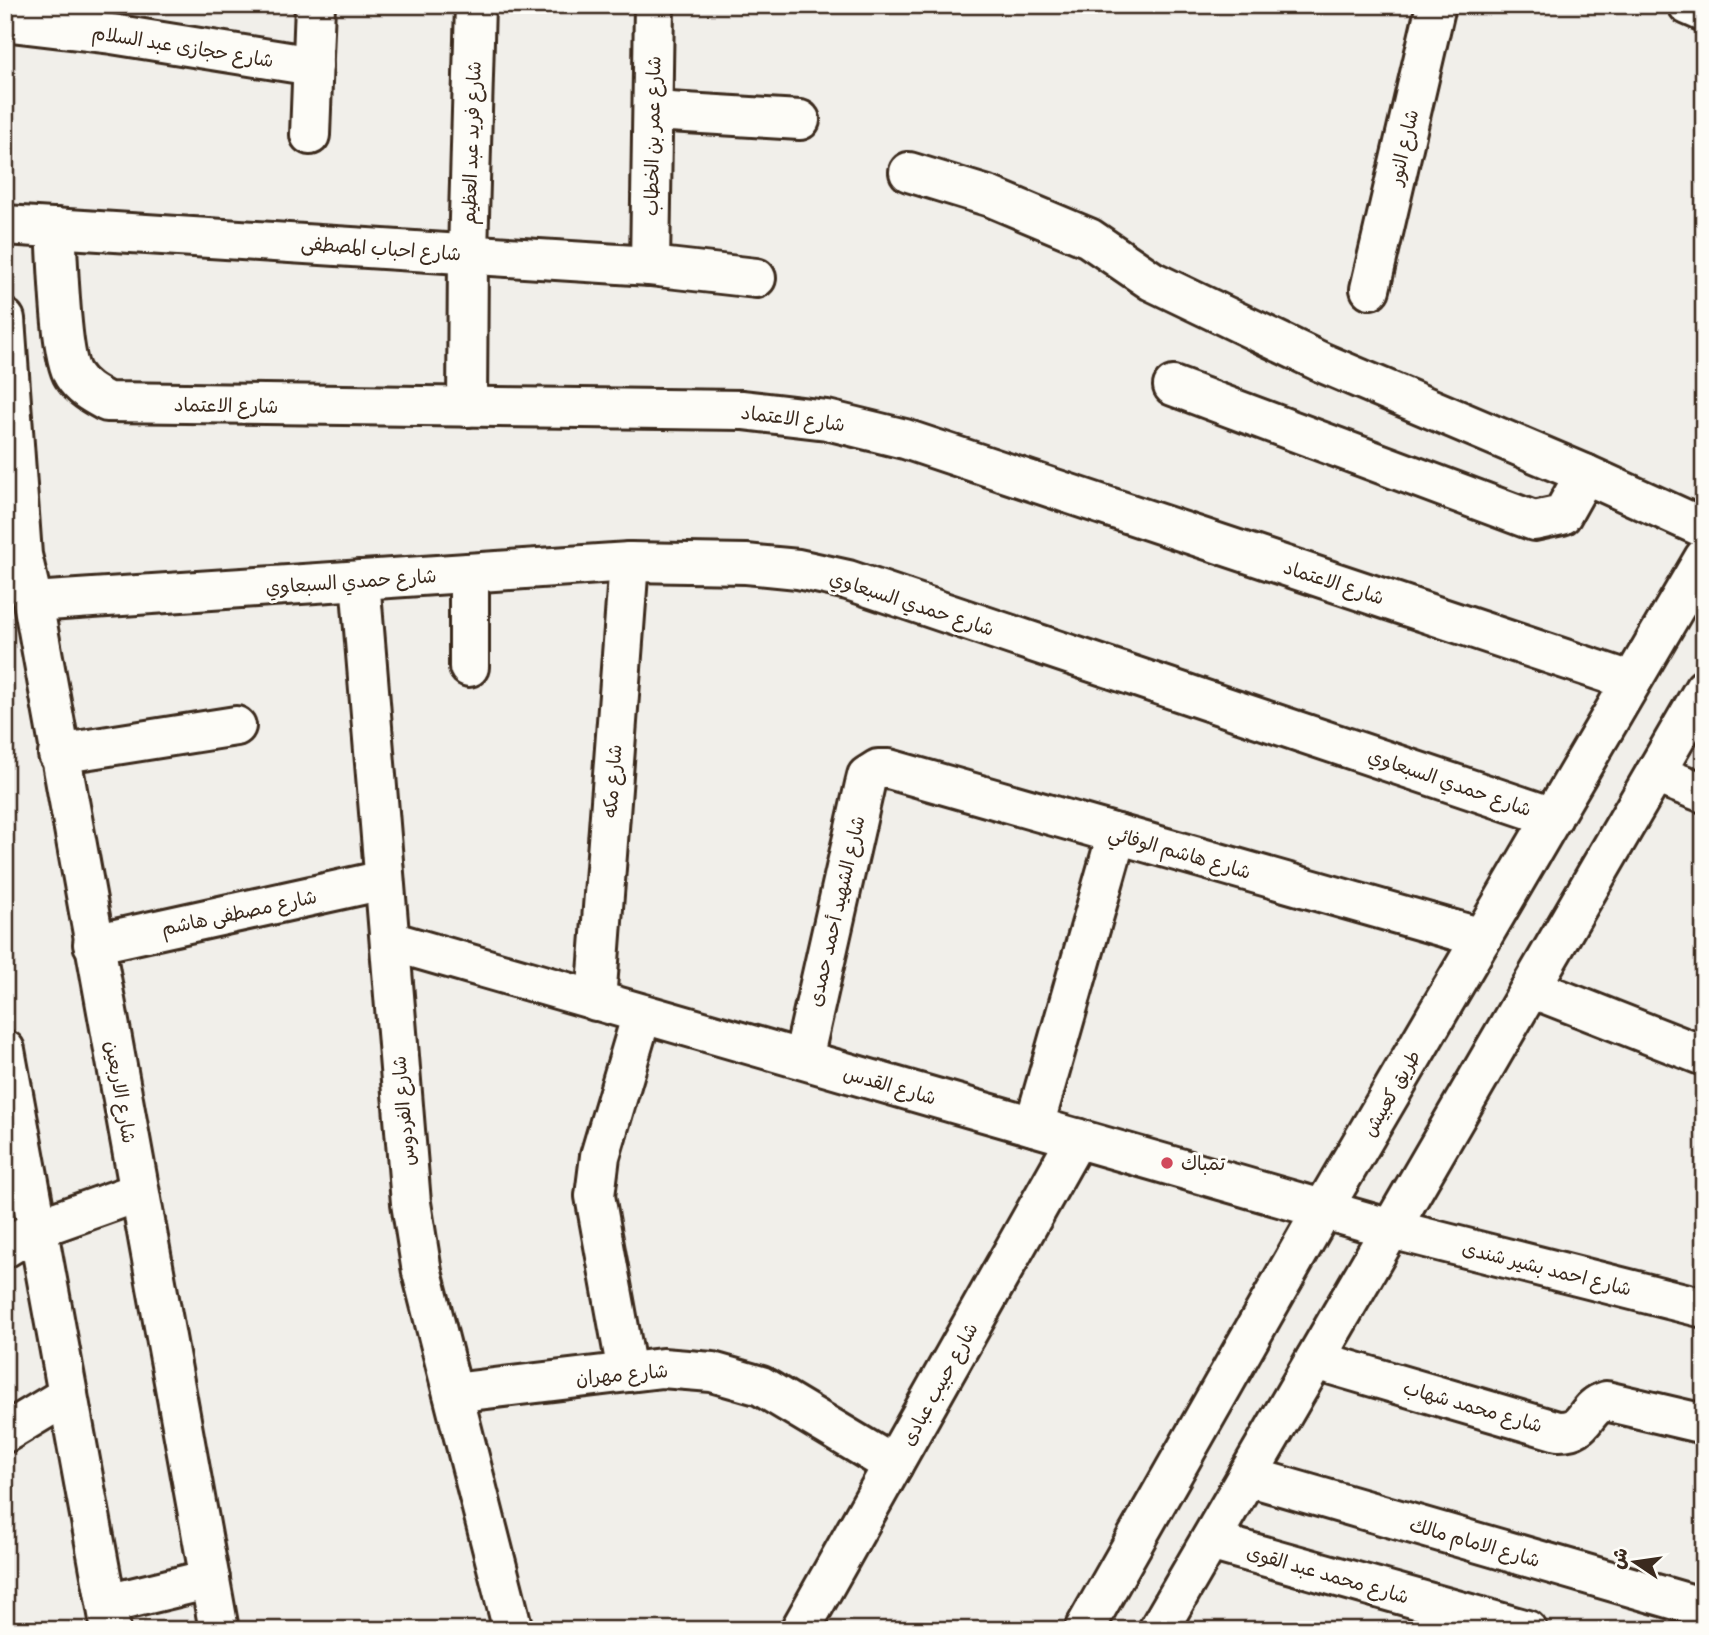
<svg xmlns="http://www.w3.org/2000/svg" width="1709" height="1635" font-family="Delius,'Playpen Sans Arabic',sans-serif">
  <rect width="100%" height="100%" fill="#f1efea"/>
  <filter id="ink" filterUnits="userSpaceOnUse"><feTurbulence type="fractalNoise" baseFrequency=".0143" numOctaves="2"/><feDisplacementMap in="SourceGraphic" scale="14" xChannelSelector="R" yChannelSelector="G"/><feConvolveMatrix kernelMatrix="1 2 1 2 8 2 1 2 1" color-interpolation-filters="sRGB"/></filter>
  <g filter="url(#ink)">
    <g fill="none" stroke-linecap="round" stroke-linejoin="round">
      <defs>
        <g id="minor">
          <path d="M1688,5L1704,12"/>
          <path d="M11,22L112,34L313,66"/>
          <path d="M653,111L800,120"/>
          <path d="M310,135L315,5"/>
          <path d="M909,172L991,197L1089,238L1152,281L1323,363L1585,474L1704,528"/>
          <path d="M5,225L650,266L756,278"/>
          <path d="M56,228C58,257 60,355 73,375C82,389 94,395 107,402L743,410L827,420L905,439L1631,681"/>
          <path d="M650,266L654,5"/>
          <path d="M1370,289L1436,5"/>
          <path d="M5,319L22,555L33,602L219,1630"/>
          <path d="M1173,386L1534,521L1562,515L1585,474"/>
          <path d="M467,407L468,253L475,5"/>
          <path d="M469,573V667"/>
          <path d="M360,580L411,1203L422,1272L513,1630"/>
          <path d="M33,602L629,562L746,564L798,569L848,580L1553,817"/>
          <path d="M58,754L236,726"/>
          <path d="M1655,774L1704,793"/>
          <path d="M390,941L1391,1229L1704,1308"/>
          <path d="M93,944L384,880"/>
          <path d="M1531,988L1704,1056"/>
          <path d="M596,1001L629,562"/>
          <path d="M5,1050L111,1630"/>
          <path d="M803,1059L865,784L867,776L878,769H889L1482,938"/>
          <path d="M1034,1126L1117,834"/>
          <path d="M5,1248L38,1228L139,1192"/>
          <path d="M1315,1360L1558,1431C1589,1432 1582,1408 1606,1401L1704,1424"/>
          <path d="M627,1372L595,1196L600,1156L642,1014"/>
          <path d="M453,1393L662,1368L712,1372L761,1386L893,1465"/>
          <path d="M5,1433L68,1395"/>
          <path d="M1247,1476L1704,1608"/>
          <path d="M1210,1541L1527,1630"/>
          <path d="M107,1604L210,1579"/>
          <path d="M800,1630L1077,1138"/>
          <path d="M1084,1630L1323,1209L1704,558"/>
          <path d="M1158,1630L1704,689"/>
        </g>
      </defs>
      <use href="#minor" stroke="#3b2a1e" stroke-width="44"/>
      <use href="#minor" stroke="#fdfcf7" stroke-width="38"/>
    </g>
  </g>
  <circle fill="#d1495b" stroke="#fdfcf7" stroke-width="2.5" cx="1167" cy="1163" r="7"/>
  <g text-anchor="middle" stroke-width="6" stroke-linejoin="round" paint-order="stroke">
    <g font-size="19" fill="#3b2a1e" stroke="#fdfcf7">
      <text transform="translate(183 46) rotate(9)" y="7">شارع حجازى عبد السلام</text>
      <text transform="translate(652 136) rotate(-89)" y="7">شارع عمر بن الخطاب</text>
      <text transform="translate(471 143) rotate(-88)" y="7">شارع فريد عبد العظيم</text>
      <text transform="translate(1403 147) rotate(-77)" y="7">شارع النور</text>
      <text transform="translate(381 248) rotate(4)" y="7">شارع احباب المصطفى</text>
      <text transform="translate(226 405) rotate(1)" y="7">شارع الاعتماد</text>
      <text transform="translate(793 418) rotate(7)" y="7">شارع الاعتماد</text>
      <text transform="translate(351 581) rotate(-4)" y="7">شارع حمدي السبعاوي</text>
      <text transform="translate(1334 582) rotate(18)" y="7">شارع الاعتماد</text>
      <text transform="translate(912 603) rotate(18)" y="7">شارع حمدي السبعاوي</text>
      <text transform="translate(612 781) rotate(-86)" y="7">شارع مكه</text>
      <text transform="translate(1450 782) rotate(19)" y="7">شارع حمدي السبعاوي</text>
      <text transform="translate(1180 852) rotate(16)" y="7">شارع هاشم الوفائي</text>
      <text transform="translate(836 911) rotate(-77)" y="7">شارع الشهيد أحمد حمدى</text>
      <text transform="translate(239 912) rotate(-12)" y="7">شارع مصطفى هاشم</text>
      <text transform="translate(890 1085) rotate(16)" y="7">شارع القدس</text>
      <text transform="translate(121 1092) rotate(80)" y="7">شارع الاربعين</text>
      <text transform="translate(1391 1093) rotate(-60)" y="7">طريق كعبيش</text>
      <text transform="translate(403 1111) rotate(-95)" y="7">شارع الفردوس</text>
      <text transform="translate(1547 1268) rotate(14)" y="7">شارع احمد بشير شندى</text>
      <text transform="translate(622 1374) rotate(-5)" y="7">شارع مهران</text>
      <text transform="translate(939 1384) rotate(-61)" y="7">شارع حبيب عبادى</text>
      <text transform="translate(1473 1406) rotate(16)" y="7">شارع محمد شهاب</text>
      <text transform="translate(1475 1542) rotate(16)" y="7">شارع الامام مالك</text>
      <text transform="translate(1328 1574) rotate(16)" y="7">شارع محمد عبد القوى</text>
    </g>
    <g font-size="19" fill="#3b2a1e" stroke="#fdfcf7" text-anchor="start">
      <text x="1181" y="1170">تمباك</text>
    </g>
  </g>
  <rect width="1709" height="1635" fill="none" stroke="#fdfcf7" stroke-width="28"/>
  <rect x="14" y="14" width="1681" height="1607" fill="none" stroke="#3b2a1e" stroke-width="2.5" filter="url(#ink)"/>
  <g transform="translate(1635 1562) rotate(283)" stroke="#fdfcf7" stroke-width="5" paint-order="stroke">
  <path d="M0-5L12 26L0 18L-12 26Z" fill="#3b2a1e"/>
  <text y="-10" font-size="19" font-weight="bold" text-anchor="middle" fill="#3b2a1e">ش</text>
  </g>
</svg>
